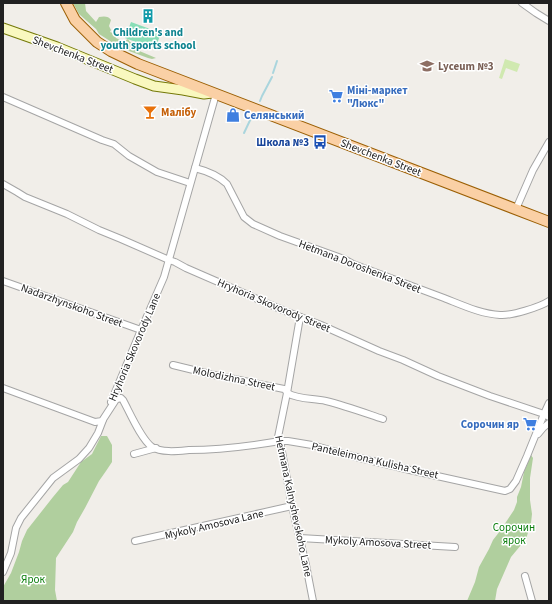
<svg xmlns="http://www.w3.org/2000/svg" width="552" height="604" font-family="'Source Sans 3',sans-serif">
  <rect width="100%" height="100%" fill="#f1eee9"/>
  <path fill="#d0e9b0" d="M505,59L520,64L517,72L506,68L502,79L499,78Z"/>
  <g fill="#b0cf9e">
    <path d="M73,3H85L86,11L96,22L99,17C104,16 109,16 111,20L109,26L111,30L110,32L115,34L116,38C121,40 123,42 128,39L130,42H132L133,44L132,46L130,47L156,58L152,59L148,58L121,48L99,34L96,29L79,14Z"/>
    <path d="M101,436H107L112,445V462L106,471L99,481L85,508L77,522L73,532L56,558L55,590L57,601H3V587L11,573L19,552L22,541L27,530L53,497L63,485L68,482L81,462L92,454Z"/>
    <path d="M531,455L533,458L530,478V500L532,514L531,523L526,539L511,557L497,589L495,601H467L475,582L479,567L489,549L493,540L500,531L514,510L517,502V497L521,487L524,472Z"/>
  </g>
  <path fill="#89deb7" d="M131,22L161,33L155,49L125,38Z"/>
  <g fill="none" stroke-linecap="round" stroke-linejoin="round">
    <g stroke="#aad5dd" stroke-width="2">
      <path d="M273,73L277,61"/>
      <path d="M260,101L262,96L272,77"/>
      <path d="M244,133L253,114"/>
    </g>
    <defs>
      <g id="street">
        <path d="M522,3L536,13L549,21"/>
        <path d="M3,97L102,140L114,144L129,156L157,172L190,183"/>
        <path d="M195,168C207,171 218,175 227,184L244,217L253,224L280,236L344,259L353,264C383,275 414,287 444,298C462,305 481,314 500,315C511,316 540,307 549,301"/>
        <path d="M3,184L17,192L25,197L67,214L99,230L121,239L169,260L175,262L186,268L285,311L321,325L379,351L403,360L438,376L490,396L544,414L549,417"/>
        <path d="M516,209L533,170L549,142"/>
        <path d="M3,281L141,330"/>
        <path d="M300,317L287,393L278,437L280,441L292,506L306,565L313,601"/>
        <path d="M173,365L214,375L284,389L286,391L287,393C300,400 313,398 326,401C346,406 365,413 383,419"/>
        <path d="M3,388L95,422L102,421L115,401L117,399L121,398L123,400C130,413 141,439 152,447C162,453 178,451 189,450C219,450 250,446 280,441H288L312,445L348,455L410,470L505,491L510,489L516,481L527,456L544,414L549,403"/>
        <path d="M111,402L141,330L164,277L216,94"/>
        <path d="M538,434L543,428L549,423"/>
        <path d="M134,454L156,448"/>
        <path d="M300,538L455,547"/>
        <path d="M135,541L292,506"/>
        <path d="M3,572L11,553L16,528L21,518L53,478L79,459L89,448L98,433L103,420"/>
        <path d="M525,576L532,601"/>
      </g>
      <path id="secondary" d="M3,28L57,47L135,79L154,86L183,90L204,94L212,93"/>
      <path id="primary" d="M66,3L75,20L97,42L111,51L138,64L549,222"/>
    </defs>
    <use href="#street" stroke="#a5a5a5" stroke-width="8"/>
    <use href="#secondary" stroke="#747908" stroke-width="11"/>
    <use href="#primary" stroke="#9b5f04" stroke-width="12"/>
    <use href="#street" stroke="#fff" stroke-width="6"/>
    <use href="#secondary" stroke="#f9f8bf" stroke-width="9"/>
    <use href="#primary" stroke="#fad0a5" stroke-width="10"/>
  </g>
  <defs>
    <symbol id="building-bare" viewBox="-9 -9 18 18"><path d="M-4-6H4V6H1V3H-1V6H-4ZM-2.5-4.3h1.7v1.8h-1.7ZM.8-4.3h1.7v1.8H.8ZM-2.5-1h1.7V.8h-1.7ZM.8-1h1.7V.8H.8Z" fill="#0f9aa8" stroke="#fff" stroke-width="2.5" paint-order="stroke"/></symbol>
    <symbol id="school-bare" viewBox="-9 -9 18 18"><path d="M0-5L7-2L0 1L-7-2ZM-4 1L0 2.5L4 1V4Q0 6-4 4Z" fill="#8d6e63" stroke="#fff" stroke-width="2.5" paint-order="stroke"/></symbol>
    <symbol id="supermarket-bare" viewBox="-9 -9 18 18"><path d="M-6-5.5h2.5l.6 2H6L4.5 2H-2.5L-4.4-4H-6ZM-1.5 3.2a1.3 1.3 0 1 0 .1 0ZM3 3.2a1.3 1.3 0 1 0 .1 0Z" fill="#3f7fe0" stroke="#fff" stroke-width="2.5" paint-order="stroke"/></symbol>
    <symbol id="bar-bare" viewBox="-9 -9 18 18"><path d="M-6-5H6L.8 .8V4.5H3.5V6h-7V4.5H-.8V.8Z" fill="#e8710a" stroke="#fff" stroke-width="2.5" paint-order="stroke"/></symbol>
    <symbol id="shop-bare" viewBox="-9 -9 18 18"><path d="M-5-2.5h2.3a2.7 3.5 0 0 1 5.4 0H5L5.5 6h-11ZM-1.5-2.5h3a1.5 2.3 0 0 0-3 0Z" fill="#3f7fe0" stroke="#fff" stroke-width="2.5" paint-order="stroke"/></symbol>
    <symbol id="bus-bare" viewBox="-9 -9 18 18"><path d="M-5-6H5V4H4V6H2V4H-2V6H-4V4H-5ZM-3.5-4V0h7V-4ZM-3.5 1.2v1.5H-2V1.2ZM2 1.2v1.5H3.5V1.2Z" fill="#1a4fb4" stroke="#fff" stroke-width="2.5" paint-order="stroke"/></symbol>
  </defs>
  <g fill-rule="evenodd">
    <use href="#building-bare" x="138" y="6" width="20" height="20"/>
    <use href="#school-bare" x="417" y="56" width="20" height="20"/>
    <use href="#supermarket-bare" x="326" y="86" width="20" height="20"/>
    <use href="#bar-bare" x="140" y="102" width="20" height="20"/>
    <use href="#shop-bare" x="223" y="105" width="20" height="20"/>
    <use href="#bus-bare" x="310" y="132" width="20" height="20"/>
    <use href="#supermarket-bare" x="520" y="414" width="20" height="20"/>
  </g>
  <g text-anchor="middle" stroke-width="3" stroke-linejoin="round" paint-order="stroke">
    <g font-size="11" font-weight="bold" fill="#0d838f" stroke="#fff">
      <text x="148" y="36">Children's and<tspan x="148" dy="13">youth sports school</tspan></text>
    </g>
    <g font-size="11" fill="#212121" stroke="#fff">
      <text transform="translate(73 54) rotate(21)" y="4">Shevchenka Street</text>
      <text transform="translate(381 157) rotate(21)" y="4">Shevchenka Street</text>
      <text transform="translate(360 266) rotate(21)" y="4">Hetmana Doroshenka Street</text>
      <text transform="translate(72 305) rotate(20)" y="4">Nadarzhynskoho Street</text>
      <text transform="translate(274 305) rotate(23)" y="4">Hryhoria Skovorody Street</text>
      <text transform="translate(134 347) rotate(-67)" y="4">Hryhoria Skovorody Lane</text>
      <text transform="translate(234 378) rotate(12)" y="4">Molodizhna Street</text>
      <text transform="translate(375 460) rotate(13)" y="4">Panteleimona Kulisha Street</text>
      <text transform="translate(294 506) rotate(78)" y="4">Hetmana Kalnyshevskoho Lane</text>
      <text transform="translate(214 524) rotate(-13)" y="4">Mykoly Amosova Lane</text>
      <text transform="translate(378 542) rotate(3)" y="4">Mykoly Amosova Street</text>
    </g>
    <g font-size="11" font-weight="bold" fill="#785e54" stroke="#fff" text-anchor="start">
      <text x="438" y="70">Lyceum №3</text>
    </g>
    <g font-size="11" font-weight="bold" fill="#366cbe" stroke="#fff" text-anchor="start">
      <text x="347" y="94">Міні-маркет<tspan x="347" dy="13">"Люкс"</tspan></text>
      <text x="244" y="119">Селянський</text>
      <text x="519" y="428" text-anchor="end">Сорочин яр</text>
    </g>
    <g font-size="11" font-weight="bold" fill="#c56008" stroke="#fff" text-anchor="start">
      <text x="161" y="116">Малібу</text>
    </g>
    <g font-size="11" font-weight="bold" fill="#164399" stroke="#fff" text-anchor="end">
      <text x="309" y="146">Школа №3</text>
    </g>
    <g font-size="11" fill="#0f8011" stroke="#fff">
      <text x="514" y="531">Сорочин<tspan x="514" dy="13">ярок</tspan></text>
      <text x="33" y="583">Ярок</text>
    </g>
  </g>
  <rect width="552" height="604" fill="none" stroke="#212121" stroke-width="8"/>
</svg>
